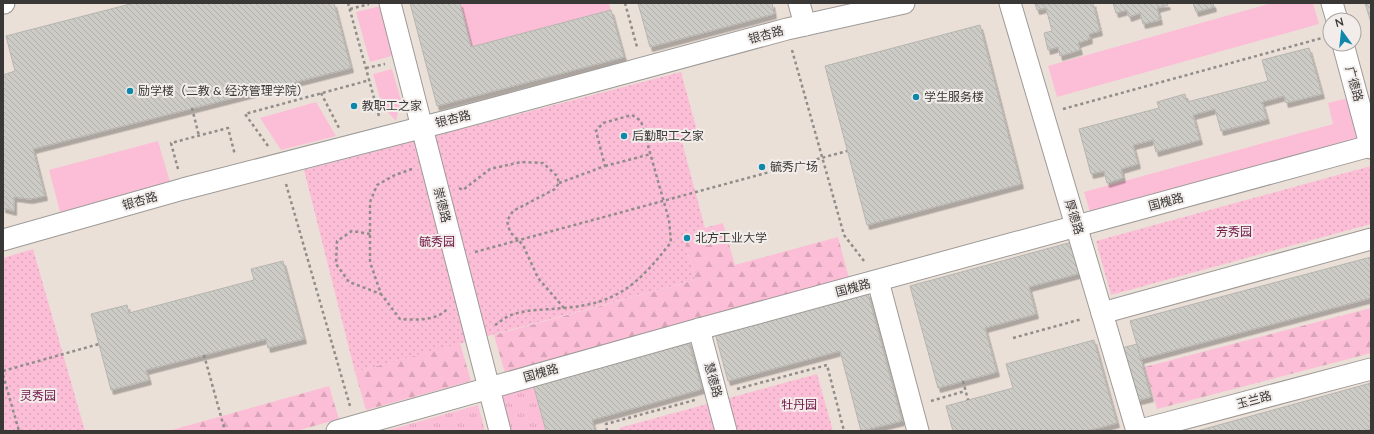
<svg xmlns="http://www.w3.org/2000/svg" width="1374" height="434" font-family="Lato,'Noto Sans SC',sans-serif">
  <defs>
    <pattern id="grass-tufts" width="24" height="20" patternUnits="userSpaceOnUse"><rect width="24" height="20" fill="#fcbed6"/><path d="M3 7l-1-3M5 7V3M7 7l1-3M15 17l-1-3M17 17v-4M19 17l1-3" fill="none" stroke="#d9a4b8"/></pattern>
    <pattern id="forest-firs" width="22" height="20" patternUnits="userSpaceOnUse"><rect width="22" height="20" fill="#fcbed6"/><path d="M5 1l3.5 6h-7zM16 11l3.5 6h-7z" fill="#d9a4b8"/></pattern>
    <pattern id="park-dots" width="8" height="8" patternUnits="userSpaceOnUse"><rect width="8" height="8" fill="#fcbed6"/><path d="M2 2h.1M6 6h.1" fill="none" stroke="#d9a4b8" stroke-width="1.8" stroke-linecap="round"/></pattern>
    <pattern id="building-back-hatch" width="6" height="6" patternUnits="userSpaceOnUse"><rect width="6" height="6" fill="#cdcbc6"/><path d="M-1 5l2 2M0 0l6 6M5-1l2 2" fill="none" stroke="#b1afab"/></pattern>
    <filter id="shadow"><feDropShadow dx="2.5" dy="4.5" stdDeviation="0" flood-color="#0004"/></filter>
  </defs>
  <rect width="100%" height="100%" fill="#f2edea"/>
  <path fill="#ebe0d8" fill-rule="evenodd" d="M3,3H1371V431H3ZM1330,20H1354V44H1330Z"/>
  <g fill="url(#grass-tufts)">
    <path d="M533,384L546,431H511L500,393Z"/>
    <path d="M478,405L485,431H385Z"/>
  </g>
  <g fill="url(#forest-firs)">
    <path d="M723,223L735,265L838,237L849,278L505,373L494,335L695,280L683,234Z"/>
    <path d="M1371,308V353L1157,409L1145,367Z"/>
    <path d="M460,343L471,381L366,410L355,372Z"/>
    <path d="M329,386L339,419L296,431H168Z"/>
  </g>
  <g fill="url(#park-dots)">
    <path d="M681,72L699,138L682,142L705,228L683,234L695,280L355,372L304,170Z"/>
    <path d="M1371,166V224L1111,295L1096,241Z"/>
    <path d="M33,249L85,431H3V258Z"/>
    <path d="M817,374L833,431H620L619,428Z"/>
  </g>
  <g fill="#fcbed6">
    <path d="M460,3H609L611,10L471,47Z"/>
    <path d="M1272,3H1313L1319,24L1057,97L1048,66Z"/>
    <path d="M381,6L395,55L370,62L356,12Z"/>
    <path d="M392,69L401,100L396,121L382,106L373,74Z"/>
    <path d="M1348,98L1359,138L1090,212L1084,192L1333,124L1328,103Z"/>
    <path d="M316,102L336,136L281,150L260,118Z"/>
    <path d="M158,141L170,182L60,212L49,170Z"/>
  </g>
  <g fill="url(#building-back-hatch)" stroke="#b6b5b0" filter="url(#shadow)">
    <path d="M134,3H334L351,68L33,149L45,196L30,199L14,197V211L3,208V75L15,71L6,36Z"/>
    <path d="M410,3H460L471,47L611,10L624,57L437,106Z"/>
    <path d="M638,3H772L774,14L650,47Z"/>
    <path d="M1093,3L1100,31L1089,34L1090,39L1078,43L1080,50L1060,56L1058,47L1048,50L1044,33L1052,31L1046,8L1037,10L1035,4L1094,3Z"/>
    <path d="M1113,3H1167L1168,5L1157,8L1160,20L1143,24L1140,13L1129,17L1127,10L1116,13Z"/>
    <path d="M1193,3H1213L1214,7L1196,12Z"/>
    <path d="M1365,3H1371V23Z"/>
    <path d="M980,25L1021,184L867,225L825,66Z"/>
    <path d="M1309,48L1322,94L1286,103L1284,96L1262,102L1267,119L1221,131L1215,109L1193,115L1200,140L1156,152L1153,140L1133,145L1138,164L1121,169L1123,178L1107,183L1104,171L1091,174L1079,129L1159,108L1157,102L1185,94L1187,102L1268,81L1262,60Z"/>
    <path d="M1072,242L1081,273L1029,287L1036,314L985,328L997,372L938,388L910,286Z"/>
    <path d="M1371,257V298L1141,359L1130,321Z"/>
    <path d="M283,261L304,339L268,348L266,339L204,355L146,370L149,380L111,390L91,314L127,305L129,313L254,280L251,269Z"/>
    <path d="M868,293L902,421L861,431L840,351L728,381L715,333Z"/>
    <path d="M688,340L702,389L592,420L595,431H546L533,384Z"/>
    <path d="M1094,340L1117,423L1087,431H953L946,406L1013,388L1006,364Z"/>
    <path d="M1137,344L1151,397L1136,401L1122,348Z"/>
    <path d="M1371,383V429L1363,431H1197Z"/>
  </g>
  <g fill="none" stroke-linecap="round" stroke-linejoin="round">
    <defs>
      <g id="street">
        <path d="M3,3H4"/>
        <path d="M390,3L500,431"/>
        <path d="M799,3L805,25"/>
        <path d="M1010,3L1137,431"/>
        <path d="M1332,3L1337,20"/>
        <path d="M1343,44L1371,148"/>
        <path d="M3,240L183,189L451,120L787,29L904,3"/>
        <path d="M878,281L918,431"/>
        <path d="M1102,313L1371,239"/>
        <path d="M699,329L726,431"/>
        <path d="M337,431L699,329L1370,146"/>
        <path d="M1137,431L1371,369"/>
      </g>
    </defs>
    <use href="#street" stroke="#9e9a97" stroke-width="23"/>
    <g stroke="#908d8a" stroke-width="2.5" stroke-dasharray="3 3" stroke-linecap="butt">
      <path d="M348,3L379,116"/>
      <path d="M625,3L637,47"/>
      <path d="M350,9L369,4"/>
      <path d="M792,50L844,235L864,261"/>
      <path d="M366,68L385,64"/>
      <path d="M321,93L339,128"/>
      <path d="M192,108L199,136"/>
      <path d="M1063,109L1322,38"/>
      <path d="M268,146L245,114L370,80"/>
      <path d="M605,166L651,154"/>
      <path d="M178,169L171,143L228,128L235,155"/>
      <path d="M412,169L395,175L377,185L370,202V262L381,294L400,319C415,320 437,321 447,309"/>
      <path d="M286,184L350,406"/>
      <path d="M459,188L463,190L490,169L521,162L543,163L557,176L559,183L555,189L513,211L507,221L510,232L523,245L538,278L564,308"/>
      <path d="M370,234L352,231L337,241L336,264L349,282L381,294"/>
      <path d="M475,252L847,151"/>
      <path d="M495,325C500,322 505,317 511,315C527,309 546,310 563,308C617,304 639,284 671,242L669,220L641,121L632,115L603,123L596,131L605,166L559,183"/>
      <path d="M1013,338L1082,319"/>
      <path d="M204,355L225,431"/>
      <path d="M3,371L99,344"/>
      <path d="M3,375L19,431"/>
      <path d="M963,381L968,400"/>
      <path d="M737,389L827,365L844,431"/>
      <path d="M931,401L965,391"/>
      <path d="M607,431L606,424L695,400"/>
    </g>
    <use href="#street" stroke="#fff" stroke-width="21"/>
  </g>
  <g fill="#0e87ab" stroke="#f2edea" stroke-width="1.5">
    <circle cx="130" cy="91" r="4"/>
    <circle cx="916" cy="97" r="4"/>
    <circle cx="354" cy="106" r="4"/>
    <circle cx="624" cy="136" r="4"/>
    <circle cx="762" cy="167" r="4"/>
    <circle cx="687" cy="238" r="4"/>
  </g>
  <g text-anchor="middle" stroke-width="4" stroke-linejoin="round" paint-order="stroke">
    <g font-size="12" fill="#3a3836" stroke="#f2edea">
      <text transform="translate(766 35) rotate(-15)" y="4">银杏路</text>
      <text transform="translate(1354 84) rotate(75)" y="4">广德路</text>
      <text transform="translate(453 119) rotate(-14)" y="4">银杏路</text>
      <text transform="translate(140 201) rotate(-16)" y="4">银杏路</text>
      <text transform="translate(1166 202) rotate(-15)" y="4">国槐路</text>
      <text transform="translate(442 205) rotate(76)" y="4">崇德路</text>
      <text transform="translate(1074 217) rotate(73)" y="4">厚德路</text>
      <text transform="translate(853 288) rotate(-15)" y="4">国槐路</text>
      <text transform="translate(541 373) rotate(-16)" y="4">国槐路</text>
      <text transform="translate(713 380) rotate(75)" y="4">慧德路</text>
      <text transform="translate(1254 400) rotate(-15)" y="4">玉兰路</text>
    </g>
    <g font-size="12" fill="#3a3836" stroke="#f2edea" text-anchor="start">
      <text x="138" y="95">励学楼（二教 &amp; 经济管理学院）</text>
      <text x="924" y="101">学生服务楼</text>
      <text x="362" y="110">教职工之家</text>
      <text x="632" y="140">后勤职工之家</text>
      <text x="770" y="171">毓秀广场</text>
      <text x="695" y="242">北方工业大学</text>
    </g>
    <g font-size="12" fill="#701345" stroke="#f2edea">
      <text x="1234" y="236">芳秀园</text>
      <text x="437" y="246">毓秀园</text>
      <text x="38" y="400">灵秀园</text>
      <text x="799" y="409">牡丹园</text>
    </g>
  </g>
  <rect width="1374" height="434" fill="none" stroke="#3a3836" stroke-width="8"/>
  <g transform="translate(1342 32) rotate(345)"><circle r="19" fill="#f2edea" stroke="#a8a5a2"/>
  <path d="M0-3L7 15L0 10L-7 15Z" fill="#0e87ab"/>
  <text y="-6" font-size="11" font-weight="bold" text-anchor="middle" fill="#3a3836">N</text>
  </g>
</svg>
